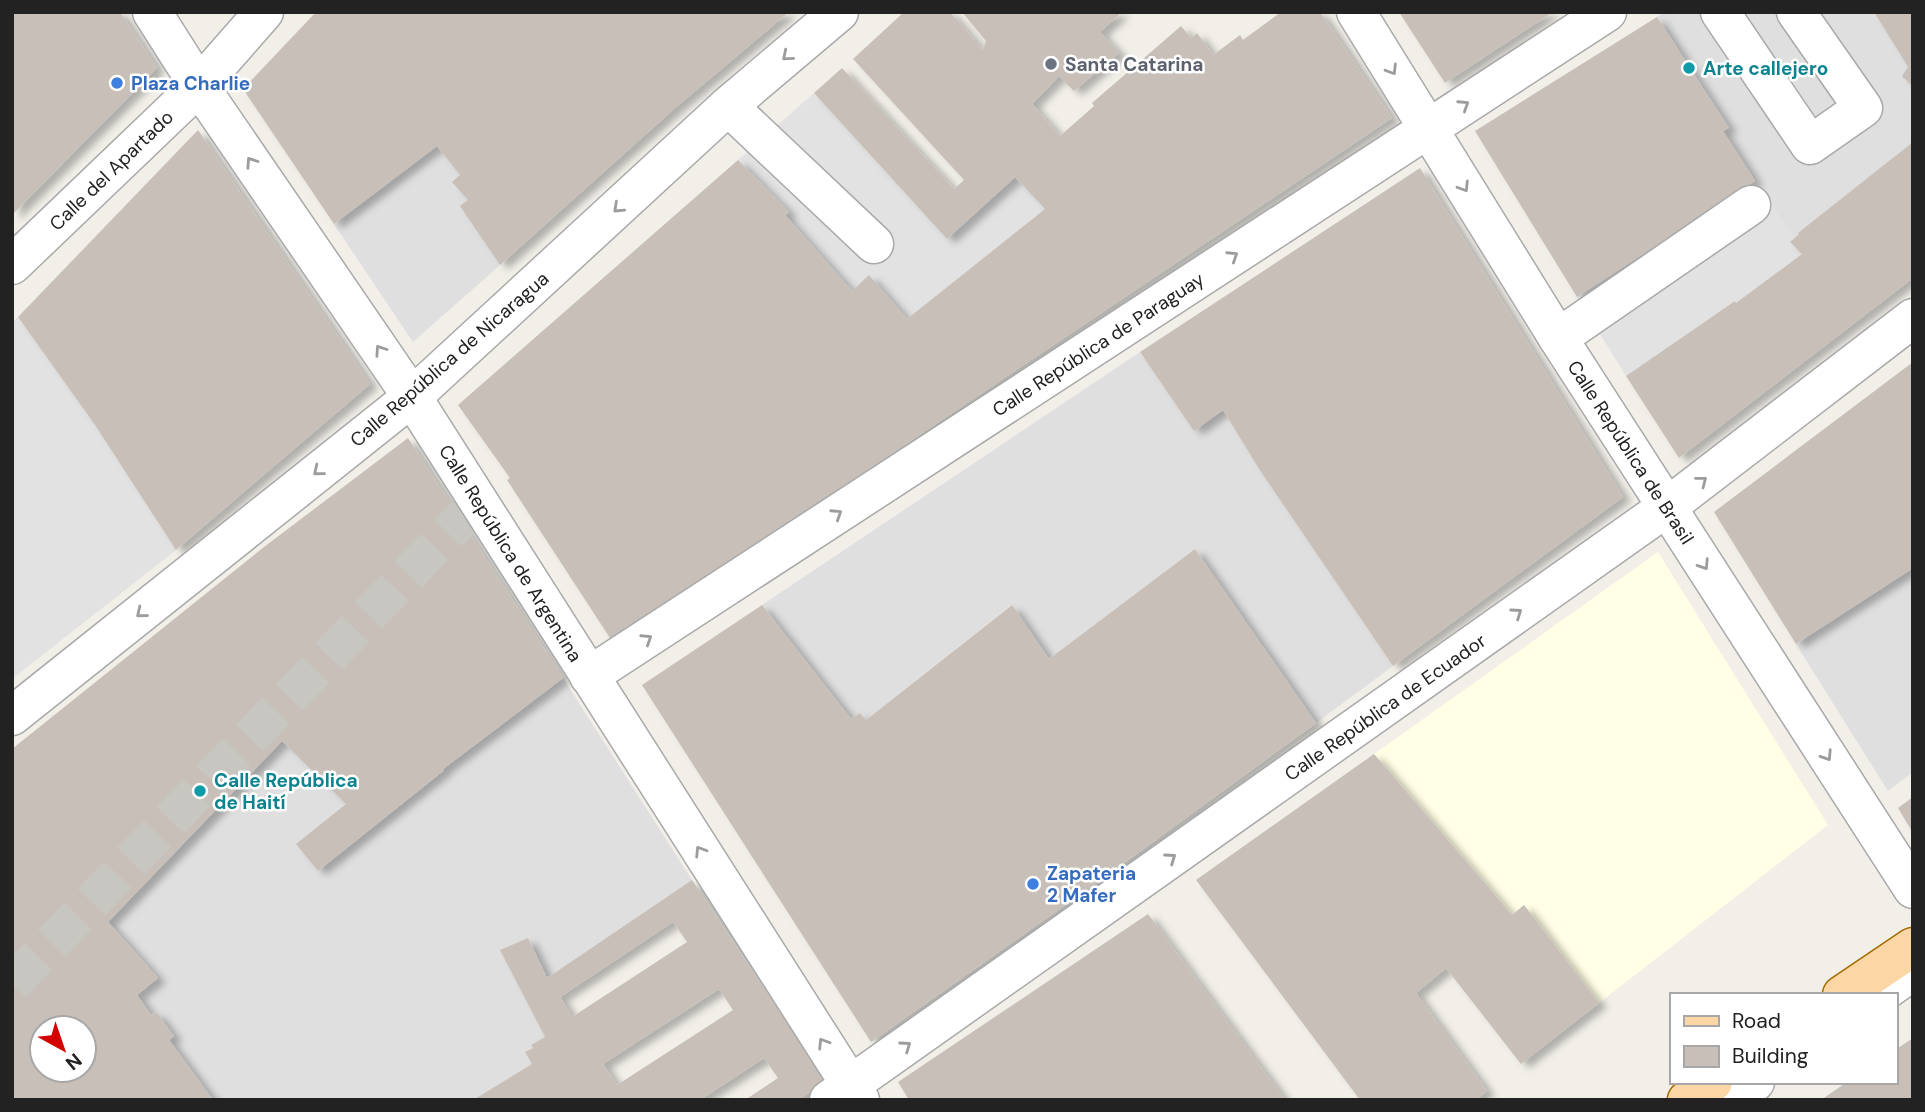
<svg xmlns="http://www.w3.org/2000/svg" width="1925" height="1112" font-family="'DM Sans',sans-serif">
  <defs>
    <filter id="shadow"><feDropShadow dx="8" dy="4.5" stdDeviation="3.5" flood-color="#0004"/></filter>
  </defs>
  <rect width="100%" height="100%" fill="#f2efe9"/>
  <g fill="#e0dfdf">
    <path d="M1665,12H1874L1908,67L1903,76L1913,87V142L1793,239L1757,180L1755,181L1723,131L1728,127L1657,17Z"/>
    <path d="M437,146L460,175L453,182L468,200L461,206L500,265L413,342L334,224Z"/>
    <path d="M1140,352L1194,430L1223,410L1259,469L1393,666L1316,723L1195,549L1049,659L1011,605L866,720L860,713L851,719L762,605Z"/>
    <path d="M1913,568V772L1888,791L1796,644Z"/>
    <path d="M563,678L692,880L547,978L528,938L501,950L545,1037L531,1045L533,1048L525,1052L532,1064L473,1100H213L169,1040L173,1036L156,1012L151,1015L137,995L158,978L108,922L282,741L346,804L297,844L318,871L444,771L443,769Z"/>
  </g>
  <path fill="#ffffe5" d="M1658,552L1828,825L1599,1003L1524,905L1512,915L1374,754Z"/>
  <g fill="#e2e2e2">
    <path d="M814,93L947,239L1015,177L1045,209L907,319L869,276L852,291L785,215L789,212L738,160Z"/>
    <path d="M1757,179L1793,239L1791,242L1802,254L1736,303L1735,301L1626,376L1577,297Z"/>
    <path d="M18,317L95,425L176,550L12,679V323Z"/>
  </g>
  <g fill="#c7bfb8" fill-rule="evenodd" filter="url(#shadow)">
    <path d="M12,12H120L157,68L12,215Z"/>
    <path d="M316,12H789L675,108L500,265L460,206L468,200L452,182L460,175L437,146L334,224L243,89Z"/>
    <path d="M904,12H950L983,50L986,41L962,12H1122L1100,32L1119,53L1074,91L1059,76L1032,104L1060,136L1094,106L1092,103L1181,26L1191,38L1197,33L1213,55L1240,35L1243,40L1281,12H1320L1392,118L612,641L507,480L510,478L458,405L738,160L789,212L785,215L852,291L869,275L907,319L1045,209L1015,177L947,239L814,93L842,68L954,189L964,180L853,59Z"/>
    <path d="M1399,12H1553L1445,83Z"/>
    <path d="M1874,12H1913V87L1902,76L1908,67Z"/>
    <path d="M1657,17L1729,128L1723,131L1755,181L1577,297L1475,131Z"/>
    <path d="M198,130L370,384L176,550L95,425L18,317Z"/>
    <path d="M1913,142V278L1679,458L1626,376L1735,301L1736,303L1802,254L1790,242L1799,234L1798,233Z"/>
    <path d="M1420,168L1623,497L1393,666L1259,469L1223,410L1194,431L1140,352Z"/>
    <path d="M1913,362V568L1796,644L1714,512Z"/>
    <path d="M408,438L563,678L443,769L444,770L318,871L296,844L346,804L282,741L108,922L158,978L137,995L151,1015L156,1012L174,1036L169,1040L213,1100H12V749L264,547ZM42,1028H84V1070H42Z"/>
    <path d="M1195,549L1316,723L1102,879L871,1042L642,685L762,605L851,719L860,713L866,720L1012,605L1049,659Z"/>
    <path d="M1374,754L1512,915L1524,905L1599,1003L1521,1064L1446,968L1416,993L1487,1091L1476,1100H1360L1196,880Z"/>
    <path d="M1913,797V833L1898,808Z"/>
    <path d="M692,880L826,1081L799,1100H745L778,1078L764,1058L700,1100H473L532,1064L525,1052L533,1048L531,1045L545,1037L500,950L528,938L547,978ZM673,922L687,942L572,1017L560,997ZM719,989L733,1010L617,1085L603,1064Z"/>
    <path d="M1148,914L1285,1100H909L898,1082Z"/>
    <path d="M1913,1038V1100H1821L1847,1082H1895V1050Z"/>
  </g>
  <g fill="none" stroke-linecap="round" stroke-linejoin="round">
    <path stroke="#c8c6c1" stroke-width="38" stroke-dasharray="38 19" stroke-linecap="butt" d="M12,984L479,501"/>
    <defs>
      <g id="minor">
        <path d="M152,12L199,86L412,397L860,1100"/>
        <path d="M1356,12L1558,338L1913,889"/>
        <path d="M1720,12L1810,145L1863,108L1796,12"/>
        <path d="M728,106L874,244"/>
        <path d="M12,265L199,86L264,12"/>
        <path d="M1558,338L1751,205"/>
        <path d="M589,676L1607,12"/>
        <path d="M12,716L412,397L728,106L839,12"/>
        <path d="M1879,995L1913,971"/>
        <path d="M829,1100L1667,507L1913,318"/>
        <path d="M1730,1100L1755,1082"/>
      </g>
      <g id="major">
        <path d="M1842,995L1913,947"/>
        <path d="M1687,1100L1713,1082"/>
      </g>
    </defs>
    <use href="#minor" stroke="#a9a9a9" stroke-width="41"/>
    <use href="#major" stroke="#a06b00" stroke-width="41"/>
    <use href="#minor" stroke="#fff" stroke-width="38"/>
    <use href="#major" stroke="#fcd6a4" stroke-width="38"/>
  </g>
  <defs><path id="oneway-chevron" d="M-2-3.5L2.5 0L-2 3.5" fill="none" stroke-width="1.6" stroke-linecap="round" stroke-linejoin="round" transform="scale(1.75)"/></defs>
  <g stroke="#9c9c9c">
    <use href="#oneway-chevron" transform="translate(787 56) rotate(140)"/>
    <use href="#oneway-chevron" transform="translate(1392 70) rotate(58)"/>
    <use href="#oneway-chevron" transform="translate(1464 105) rotate(-33)"/>
    <use href="#oneway-chevron" transform="translate(251 162) rotate(-124)"/>
    <use href="#oneway-chevron" transform="translate(1464 187) rotate(58)"/>
    <use href="#oneway-chevron" transform="translate(618 208) rotate(137)"/>
    <use href="#oneway-chevron" transform="translate(1233 256) rotate(-33)"/>
    <use href="#oneway-chevron" transform="translate(380 350) rotate(-124)"/>
    <use href="#oneway-chevron" transform="translate(318 471) rotate(141)"/>
    <use href="#oneway-chevron" transform="translate(1702 481) rotate(-38)"/>
    <use href="#oneway-chevron" transform="translate(837 514) rotate(-33)"/>
    <use href="#oneway-chevron" transform="translate(1704 565) rotate(57)"/>
    <use href="#oneway-chevron" transform="translate(141 613) rotate(141)"/>
    <use href="#oneway-chevron" transform="translate(1517 613) rotate(-35)"/>
    <use href="#oneway-chevron" transform="translate(647 639) rotate(-33)"/>
    <use href="#oneway-chevron" transform="translate(1827 756) rotate(57)"/>
    <use href="#oneway-chevron" transform="translate(700 851) rotate(-122)"/>
    <use href="#oneway-chevron" transform="translate(1171 858) rotate(-35)"/>
    <use href="#oneway-chevron" transform="translate(823 1043) rotate(-122)"/>
    <use href="#oneway-chevron" transform="translate(906 1046) rotate(-35)"/>
  </g>
  <circle fill="#6b7280" stroke="#fff" stroke-width="2.5" cx="1051" cy="64" r="7"/>
  <g fill="#0f9aa8" stroke="#fff" stroke-width="2.5">
    <circle cx="1689" cy="68" r="7"/>
    <circle cx="200" cy="791" r="7"/>
  </g>
  <g fill="#3f7fe0" stroke="#fff" stroke-width="2.5">
    <circle cx="117" cy="83" r="7"/>
    <circle cx="1033" cy="884" r="7"/>
  </g>
  <g text-anchor="middle" stroke-width="5" stroke-linejoin="round" paint-order="stroke">
    <g font-size="19" font-weight="bold" fill="#5b616d" stroke="#fff" text-anchor="start">
      <text x="1065" y="71">Santa Catarina</text>
    </g>
    <g font-size="19" font-weight="bold" fill="#0d838f" stroke="#fff" text-anchor="start">
      <text x="1703" y="75">Arte callejero</text>
      <text x="214" y="787">Calle República<tspan x="214" dy="22">de Haití</tspan></text>
    </g>
    <g font-size="19" font-weight="bold" fill="#366cbe" stroke="#fff" text-anchor="start">
      <text x="131" y="90">Plaza Charlie</text>
      <text x="1047" y="880">Zapateria<tspan x="1047" dy="22">2 Mafer</tspan></text>
    </g>
    <g font-size="19" fill="#222" stroke="#fff">
      <text transform="translate(111 170) rotate(-44)" y="7">Calle del Apartado</text>
      <text transform="translate(1098 344) rotate(-33)" y="7">Calle República de Paraguay</text>
      <text transform="translate(449 359) rotate(-41)" y="7">Calle República de Nicaragua</text>
      <text transform="translate(1631 452) rotate(57)" y="7">Calle República de Brasil</text>
      <text transform="translate(511 553) rotate(58)" y="7">Calle República de Argentina</text>
      <text transform="translate(1385 707) rotate(-35)" y="7">Calle República de Ecuador</text>
    </g>
  </g>
  <rect width="1925" height="1112" fill="none" stroke="#222222" stroke-width="28"/>
  <rect x="1670" y="993" width="228" height="91" fill="#ffffff" stroke="#a7a7a7" stroke-width="2"/>
  <rect x="1684" y="1016" width="35" height="10" fill="#fcd6a4" stroke="#a7a7a7" stroke-width="2"/>
  <text x="1732" y="1028" font-size="21" fill="#222222">Road</text>
  <rect x="1684" y="1046" width="35" height="21" fill="#c7bfb8" stroke="#a7a7a7" stroke-width="2"/>
  <text x="1732" y="1063" font-size="21" fill="#222222">Building</text>
  <g transform="translate(63 1049) rotate(140)"><circle r="33" fill="#ffffff" stroke="#a7a7a7" stroke-width="2"/>
  <path d="M0-5L12 26L0 18L-12 26Z" fill="#d40000"/>
  <text y="-10" font-size="19" font-weight="bold" text-anchor="middle" fill="#222222">N</text>
  </g>
</svg>
